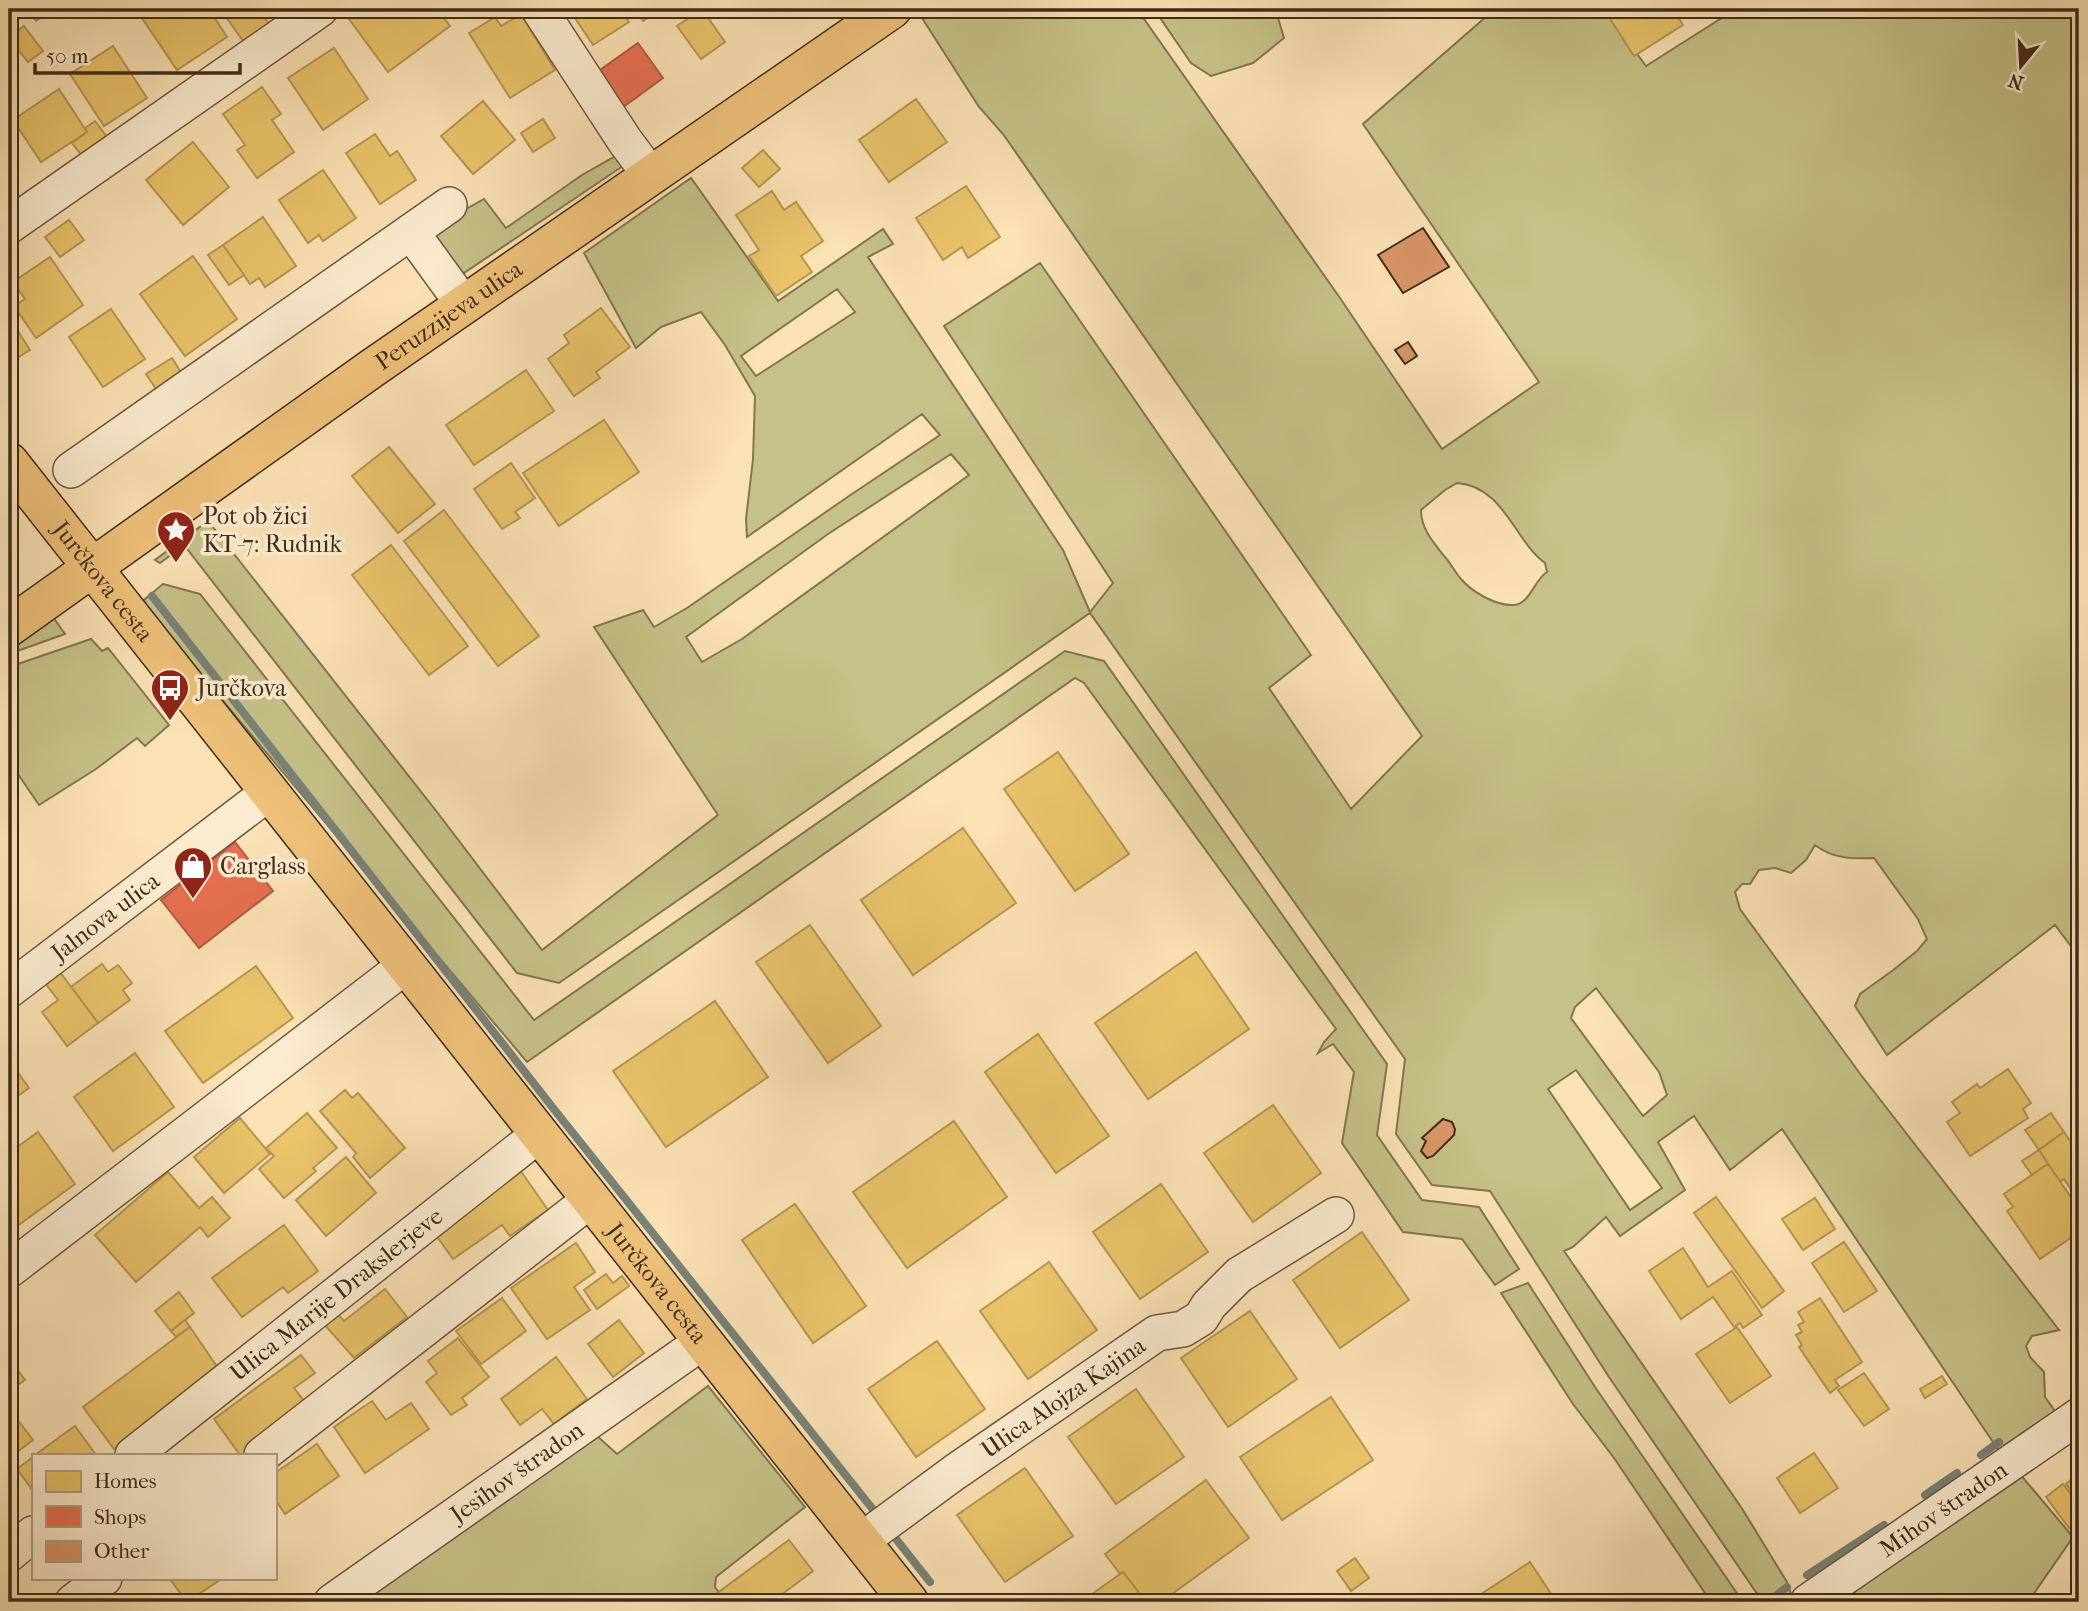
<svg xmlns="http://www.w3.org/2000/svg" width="2088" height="1611" font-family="'IM FELL French Canon',serif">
  <rect width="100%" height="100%" fill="#fbe2b5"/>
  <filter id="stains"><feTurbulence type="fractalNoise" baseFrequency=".00286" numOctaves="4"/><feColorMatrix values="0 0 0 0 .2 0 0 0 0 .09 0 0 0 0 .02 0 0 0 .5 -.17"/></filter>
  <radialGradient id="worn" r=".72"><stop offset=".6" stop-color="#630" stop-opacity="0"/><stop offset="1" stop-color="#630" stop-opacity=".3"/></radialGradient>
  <g fill="#c6c188" stroke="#827651" stroke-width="2" fill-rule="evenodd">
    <path d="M935,9H1137L1340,298L1442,449L1539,382L1363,124L1495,9H1604L1646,66L1736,9H2079V957L2055,925L1887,1055L1855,1006L1860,994L1892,971L1917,951L1927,939L1918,919L1874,858C1852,859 1833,859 1815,845L1806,860L1791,873L1775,868L1759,870L1750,884H1742L1735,892L1740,909L1861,1075L2059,1330L2032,1336L2026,1346L2030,1357L2044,1372L2045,1397L2059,1417L2001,1454L1782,1129L1730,1170L1694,1116L1658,1142L1685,1190L1620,1236L1606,1217L1573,1247L1564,1251L1741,1507L1787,1582L1791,1594L1789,1602H1764L1760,1598L1609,1377L1490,1191L1432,1185L1396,1134L1405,1059L1090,613L559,983L517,973L184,545L160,563L155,560L208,521L437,812L542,950L718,815L594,627L643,610L654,627L687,608L849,496L940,435L922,414L747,537L746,519L753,459L755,396L725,345L701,312L661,327L636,348L584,253L691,178L778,301L883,229L893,244L868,257L1063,550L1090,612L1113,583L944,326L1040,263L1311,655L1269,688L1351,809L1422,736L1003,134L979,107L922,18ZM837,289L855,312L756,376L741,356ZM951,454L969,475L742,639L702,662L686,637L828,534ZM1457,483C1504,486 1515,542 1545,563L1547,572C1534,580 1530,604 1514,605C1496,606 1472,592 1461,579C1455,572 1451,564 1445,557C1433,542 1421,529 1421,510L1445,490ZM1596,988L1659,1072L1667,1095L1643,1116L1571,1018L1575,1007ZM1576,1070L1662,1188L1630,1210L1548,1089Z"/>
    <path d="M1154,9H1272L1278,18L1284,38L1253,63L1211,76L1191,63Z"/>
    <path d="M621,153L626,164L458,277L427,231L484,199L506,228L582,175Z"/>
    <path d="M163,584L200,594L534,1020L1065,651L1104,661L1387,1064L1377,1135L1422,1200L1479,1207L1519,1269L1495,1285L1462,1239L1403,1232L1342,1143L1354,1072L1333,1044L1318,1053L1324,1042L1336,1029L1084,683L1075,678L527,1062L159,625L145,605L144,600Z"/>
    <path d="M53,617L65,634L9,654V647Z"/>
    <path d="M91,639L102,651L108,648L169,725L145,746L137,738L96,769L39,805L9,761V667Z"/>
    <path d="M1528,1283L1595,1387L1743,1602H1711L1614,1458L1573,1404L1501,1293Z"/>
    <path d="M708,1386L805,1507L716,1577L715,1587L726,1602H359L596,1435L617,1454Z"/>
    <path d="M2019,1473L2073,1537L2028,1602H1838Z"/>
  </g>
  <g fill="#e9c46a" stroke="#b69652" stroke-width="2">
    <path d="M27,9H53L36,21Z"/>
    <path d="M150,9H209L227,37L177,70L140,15Z"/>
    <path d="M238,9H258L271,26L246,45L226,17Z"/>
    <path d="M362,9H437L450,26L388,72L349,19Z"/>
    <path d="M569,9H621L629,22L593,45Z"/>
    <path d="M635,9H662L643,21Z"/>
    <path d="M702,9L725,42L701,59L677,26Z"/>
    <path d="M1608,9H1673L1683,25L1634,56L1605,11Z"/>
    <path d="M521,14L555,70L510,98L469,33L495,17L501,26Z"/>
    <path d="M24,26L43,51L28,62L9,38Z"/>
    <path d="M113,46L147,98L104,126L70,74Z"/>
    <path d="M334,48L368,99L323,130L288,78Z"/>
    <path d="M262,87L281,114L272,120L294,152L257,178L237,150L245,145L223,114Z"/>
    <path d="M59,89L87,132L41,162L13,120Z"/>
    <path d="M916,99L947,142L889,182L859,140Z"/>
    <path d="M483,101L515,140L473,174L441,136Z"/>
    <path d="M543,119L555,138L533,152L521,133Z"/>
    <path d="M95,121L110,141L85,160L72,143L87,132L85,128Z"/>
    <path d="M375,134L390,156L397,151L416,180L380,204L346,153Z"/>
    <path d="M193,142L229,187L183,225L146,180Z"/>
    <path d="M763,150L780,169L759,187L742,168Z"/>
    <path d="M323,170L356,218L323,241L319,235L308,243L279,200Z"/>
    <path d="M966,186L1000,237L968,258L962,247L943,260L916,218Z"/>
    <path d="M772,191L784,210L796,202L823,241L801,256L812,272L776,296L749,256L759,250L736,215Z"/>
    <path d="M263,217L296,266L265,287L259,278L250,284L223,245Z"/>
    <path d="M69,220L84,240L60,257L45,237Z"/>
    <path d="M223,245L244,275L229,285L208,255Z"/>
    <path d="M193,256L237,319L185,356L140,294Z"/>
    <path d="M50,257L83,305L36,338L14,306L25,299L13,282Z"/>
    <path d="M601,308L630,347L596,372L600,378L574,396L548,359L569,343L564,335Z"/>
    <path d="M111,309L145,359L103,387L69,337Z"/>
    <path d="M14,325L30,350L9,363V328Z"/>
    <path d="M172,358L182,374L156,389L146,374Z"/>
    <path d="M526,370L554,411L474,465L446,425Z"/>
    <path d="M604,420L639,472L559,526L523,473Z"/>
    <path d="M389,447L435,504L398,533L352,476Z"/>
    <path d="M511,463L535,498L515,512L520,518L502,529L474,489Z"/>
    <path d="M444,510L539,636L498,666L404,541Z"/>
    <path d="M391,545L468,646L429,675L352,575Z"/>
    <path d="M1058,752L1129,854L1075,891L1004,789Z"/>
    <path d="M963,828L1016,903L913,975L861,900Z"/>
    <path d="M810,925L881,1026L828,1063L756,962Z"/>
    <path d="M1196,952L1249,1029L1148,1099L1095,1023Z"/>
    <path d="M102,964L108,972L118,965L132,983L123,990L130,1000L98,1023L71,987Z"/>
    <path d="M256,966L293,1018L203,1083L165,1031Z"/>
    <path d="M57,968L98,1023L67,1046L42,1012L58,1000L42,979Z"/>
    <path d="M715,1001L768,1077L666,1147L613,1071Z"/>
    <path d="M1038,1034L1109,1136L1056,1173L985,1072Z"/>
    <path d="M135,1053L174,1107L113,1151L74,1097Z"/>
    <path d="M9,1060L29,1088L9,1102Z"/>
    <path d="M2008,1069L2031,1103L2023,1109L2028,1118L1970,1156L1947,1122L1960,1113L1952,1102L1977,1084L1980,1088Z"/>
    <path d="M345,1090L352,1098L358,1093L405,1148L370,1178L353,1157L356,1153L320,1111Z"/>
    <path d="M1273,1105L1321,1173L1253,1222L1204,1153Z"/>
    <path d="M307,1113L337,1148L313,1168L316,1171L284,1198L259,1169L274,1156L266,1148Z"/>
    <path d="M2051,1113L2064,1132L2039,1150L2025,1130Z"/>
    <path d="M240,1118L270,1154L224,1193L194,1157Z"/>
    <path d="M954,1121L1007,1197L907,1268L853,1192Z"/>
    <path d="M38,1132L75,1184L9,1232V1153Z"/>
    <path d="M2064,1132L2079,1154V1191L2074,1194L2064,1179L2060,1182L2039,1150Z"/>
    <path d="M2039,1150L2048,1164L2032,1175L2022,1161Z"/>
    <path d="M346,1157L376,1193L326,1236L296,1200Z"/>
    <path d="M2048,1164L2079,1209V1232L2040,1259L2007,1211L2013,1207L2004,1194Z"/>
    <path d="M520,1170L548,1210L510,1236L502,1225L453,1259L433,1231Z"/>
    <path d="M168,1172L199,1208L212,1197L230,1218L208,1237L200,1227L136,1282L95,1235Z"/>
    <path d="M1161,1184L1208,1252L1140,1299L1093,1232Z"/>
    <path d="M1716,1197L1784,1291L1762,1308L1694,1213Z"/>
    <path d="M1815,1198L1835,1229L1803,1250L1782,1219Z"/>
    <path d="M795,1204L866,1306L813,1343L742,1240Z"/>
    <path d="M284,1225L318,1271L288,1293L283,1287L242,1317L212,1278Z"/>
    <path d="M1362,1232L1409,1300L1340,1348L1293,1280Z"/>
    <path d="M1844,1242L1877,1291L1844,1312L1812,1263Z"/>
    <path d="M576,1243L595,1272L574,1287L590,1310L547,1339L511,1288Z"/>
    <path d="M1683,1248L1708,1287L1732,1271L1762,1315L1743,1328L1740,1323L1734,1327L1713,1297L1681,1319L1649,1271Z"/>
    <path d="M1049,1262L1097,1330L1028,1379L980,1311Z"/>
    <path d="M606,1274L613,1283L622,1276L629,1286L597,1309L584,1290Z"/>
    <path d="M385,1289L407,1317L354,1358L323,1323L337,1313L344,1321Z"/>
    <path d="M179,1292L194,1313L171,1331L155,1311Z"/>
    <path d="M502,1298L526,1331L481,1364L456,1331Z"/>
    <path d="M1820,1298L1862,1362L1835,1380L1839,1386L1830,1393L1799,1347L1802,1345L1796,1335L1802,1332L1798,1325L1804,1322L1798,1312Z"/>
    <path d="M1250,1311L1297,1379L1228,1427L1181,1358Z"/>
    <path d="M185,1320L190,1327L176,1337L171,1331Z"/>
    <path d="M619,1320L644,1353L613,1377L588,1344Z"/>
    <path d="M190,1327L220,1371L114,1449L83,1407Z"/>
    <path d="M1737,1327L1771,1376L1730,1403L1696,1354Z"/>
    <path d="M458,1338L489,1377L462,1398L467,1405L451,1415L426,1382L437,1373L428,1361Z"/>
    <path d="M937,1341L985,1409L916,1457L868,1389Z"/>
    <path d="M301,1355L315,1373L294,1388L311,1410L249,1455H240L214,1419Z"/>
    <path d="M556,1357L587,1399L554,1424L542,1409L520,1425L501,1399Z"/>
    <path d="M9,1358L25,1380L9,1391Z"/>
    <path d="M1864,1373L1889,1409L1864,1426L1838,1390Z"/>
    <path d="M1942,1376L1947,1384L1925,1398L1920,1389Z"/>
    <path d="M1136,1389L1184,1457L1116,1504L1068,1437Z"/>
    <path d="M1331,1397L1373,1460L1282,1520L1240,1457Z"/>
    <path d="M372,1401L386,1420L411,1403L429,1429L365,1473L334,1427Z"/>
    <path d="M14,1415L33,1440L9,1458V1418Z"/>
    <path d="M75,1426L96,1455H35Z"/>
    <path d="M317,1444L339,1476L285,1514L275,1499V1473Z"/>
    <path d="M1814,1453L1838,1488L1800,1513L1777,1478Z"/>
    <path d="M33,1457V1491L17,1469Z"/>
    <path d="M1025,1468L1073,1536L1005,1582L957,1515Z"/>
    <path d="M2079,1473V1502L2066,1484Z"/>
    <path d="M1206,1480L1249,1538L1161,1602H1146L1123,1572L1120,1574L1105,1554Z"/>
    <path d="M2063,1484L2079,1505V1521L2069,1528L2046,1497Z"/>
    <path d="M789,1540L813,1571L773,1601L771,1597L764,1602H722L716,1594Z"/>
    <path d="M1355,1558L1369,1578L1351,1591L1337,1571Z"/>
    <path d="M1530,1562L1555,1600L1552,1602H1469Z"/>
    <path d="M1123,1572L1146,1602H1081L1120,1574Z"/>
    <path d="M169,1578H223L187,1602Z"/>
    <path d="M9,1582L24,1602H9Z"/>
  </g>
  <g fill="#e76f51" stroke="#b45b40" stroke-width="2">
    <path d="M638,43L663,78L619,110L593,75Z"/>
    <path d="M235,842L273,891L199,948L161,900Z"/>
  </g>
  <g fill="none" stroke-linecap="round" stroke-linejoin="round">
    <g stroke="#798278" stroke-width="8">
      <path d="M152,596L553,1108L879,1517"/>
      <path d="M1981,1455L1999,1442"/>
      <path d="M1925,1495L1957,1473"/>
      <path d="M889,1530L930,1582"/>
      <path d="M1807,1575L1884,1525"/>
      <path d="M1772,1599L1787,1587"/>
    </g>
  </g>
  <g fill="#d99567" stroke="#3e2b1a" stroke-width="2">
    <path d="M1423,228L1449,267L1403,293L1378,255Z"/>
    <path d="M1408,342L1417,356L1405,364L1395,350Z"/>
    <path d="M1443,1119L1452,1122L1455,1129L1454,1135L1433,1156L1427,1158L1421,1151L1426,1141L1422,1138Z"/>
  </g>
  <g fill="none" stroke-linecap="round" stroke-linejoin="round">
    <defs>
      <g id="minor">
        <path d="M539,9L625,141L651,176"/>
        <path d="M9,226L320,9"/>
        <path d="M411,232L464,305"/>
        <path d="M71,470L449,205"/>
        <path id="s1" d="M9,990L268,793"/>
        <path d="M9,1270L405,966"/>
        <path id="s2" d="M133,1455L538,1135"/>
        <path d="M262,1455L590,1200"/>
        <path id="s3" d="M861,1541L955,1472L1157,1333L1183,1329L1201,1318L1209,1305L1239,1275L1336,1215"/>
        <path d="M9,1554L33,1534"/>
        <path d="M73,1602L104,1578"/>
        <path id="s4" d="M332,1602L702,1342"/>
        <path id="s5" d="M1808,1602L2079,1416"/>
      </g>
      <g id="major">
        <path id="s6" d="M9,462L909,1602"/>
        <path id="s7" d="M9,627L371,369L892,9"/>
      </g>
    </defs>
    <use href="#minor" stroke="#6d5941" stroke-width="38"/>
    <use href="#major" stroke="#3e2b1a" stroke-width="41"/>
    <use href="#minor" stroke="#fceccf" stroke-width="35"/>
    <use href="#major" stroke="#eec17a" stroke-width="38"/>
  </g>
  <defs>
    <symbol id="sight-pin" viewBox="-11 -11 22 30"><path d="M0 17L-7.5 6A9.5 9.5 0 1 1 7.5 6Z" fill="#8f2418" stroke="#fceccf"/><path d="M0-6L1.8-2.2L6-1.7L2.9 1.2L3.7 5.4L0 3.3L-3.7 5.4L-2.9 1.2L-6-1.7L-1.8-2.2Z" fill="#fff"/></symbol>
    <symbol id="bus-pin" viewBox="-11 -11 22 30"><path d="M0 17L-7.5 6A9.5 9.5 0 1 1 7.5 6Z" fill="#8f2418" stroke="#fceccf"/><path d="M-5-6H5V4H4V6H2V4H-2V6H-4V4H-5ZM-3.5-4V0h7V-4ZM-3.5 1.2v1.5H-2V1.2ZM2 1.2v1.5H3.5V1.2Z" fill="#fff"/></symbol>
    <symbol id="shop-pin" viewBox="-11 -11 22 30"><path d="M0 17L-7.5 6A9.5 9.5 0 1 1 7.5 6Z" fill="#8f2418" stroke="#fceccf"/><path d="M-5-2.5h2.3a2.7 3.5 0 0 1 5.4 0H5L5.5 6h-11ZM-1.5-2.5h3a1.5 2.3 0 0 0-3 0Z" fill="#fff"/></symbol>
  </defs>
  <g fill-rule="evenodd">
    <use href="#sight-pin" x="154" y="508" width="44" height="60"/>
    <use href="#bus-pin" x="148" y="666" width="44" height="60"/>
    <use href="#shop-pin" x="171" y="844" width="44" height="60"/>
  </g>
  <g text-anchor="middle" stroke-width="7" stroke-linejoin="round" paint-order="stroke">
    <g font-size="24" fill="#3e2b1a" stroke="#fceccf">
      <text dy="8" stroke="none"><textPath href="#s7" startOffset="539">Peruzzijeva ulica</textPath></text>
      <text dy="8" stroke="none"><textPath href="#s6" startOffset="152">Jurčkova cesta</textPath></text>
      <text dy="8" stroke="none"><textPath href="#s1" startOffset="121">Jalnova ulica</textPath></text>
      <text dy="8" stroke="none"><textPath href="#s6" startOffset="1046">Jurčkova cesta</textPath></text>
      <text dy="8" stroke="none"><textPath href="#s2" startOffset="259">Ulica Marije Drakslerjeve</textPath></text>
      <text dy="8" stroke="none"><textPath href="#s3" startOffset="248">Ulica Alojza Kajina</textPath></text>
      <text dy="8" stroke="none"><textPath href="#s4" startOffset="226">Jesihov štradon</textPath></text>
      <text dy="8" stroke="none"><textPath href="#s5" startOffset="164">Mihov štradon</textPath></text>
    </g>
    <g font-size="24" fill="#3e2b1a" stroke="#fceccf" text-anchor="start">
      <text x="203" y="524">Pot ob žici<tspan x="203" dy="28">KT-7: Rudnik</tspan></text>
      <text x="197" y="696">Jurčkova</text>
      <text x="220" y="874">Carglass</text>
    </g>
  </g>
  <rect width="2088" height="1611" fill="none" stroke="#fbe2b5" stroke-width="35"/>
  <rect x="10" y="10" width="2067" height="1590" fill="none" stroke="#3e2b1a" stroke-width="3.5"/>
  <rect x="18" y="18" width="2053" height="1576" fill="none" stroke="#3e2b1a" stroke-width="2"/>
  <rect x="32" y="1454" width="245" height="126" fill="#fceccf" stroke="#b09f87" stroke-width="2"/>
  <rect x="46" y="1471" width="35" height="21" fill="#e9c46a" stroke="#b09f87" stroke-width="2"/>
  <text x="94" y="1488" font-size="21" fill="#3e2b1a">Homes</text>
  <rect x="46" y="1506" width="35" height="21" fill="#e76f51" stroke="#b09f87" stroke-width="2"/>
  <text x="94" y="1524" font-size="21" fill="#3e2b1a">Shops</text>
  <rect x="46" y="1541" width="35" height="21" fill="#d99567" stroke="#b09f87" stroke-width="2"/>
  <text x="94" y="1558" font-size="21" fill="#3e2b1a">Other</text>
  <g transform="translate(2021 66) rotate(198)" stroke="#fceccf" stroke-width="5" paint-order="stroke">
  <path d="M0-5L12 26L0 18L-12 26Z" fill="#3e2b1a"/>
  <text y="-10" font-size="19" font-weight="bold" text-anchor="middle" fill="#3e2b1a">N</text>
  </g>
  <path d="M35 63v10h205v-10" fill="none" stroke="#3e2b1a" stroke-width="3.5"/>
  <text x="46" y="63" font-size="21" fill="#3e2b1a" stroke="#fceccf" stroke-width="5" paint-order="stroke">50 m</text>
  <rect width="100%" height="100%" filter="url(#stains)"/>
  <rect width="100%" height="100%" fill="url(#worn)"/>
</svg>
